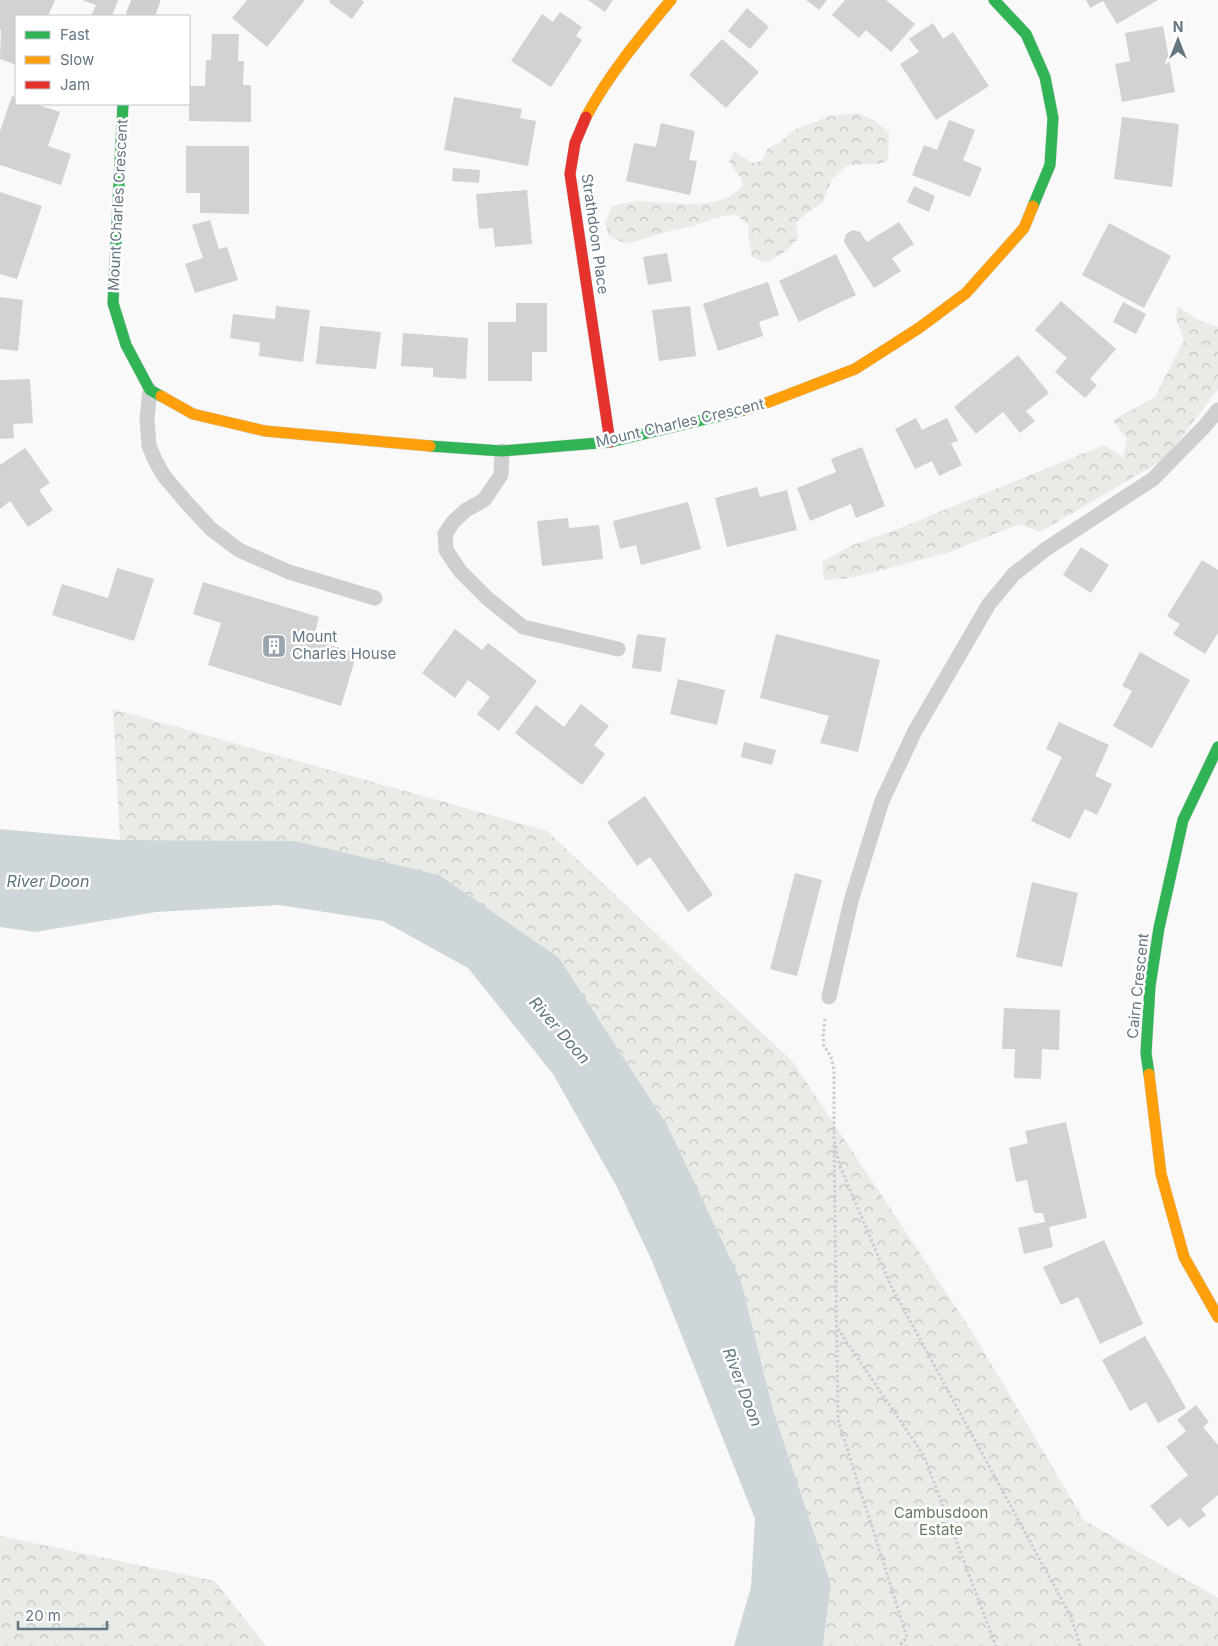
<svg xmlns="http://www.w3.org/2000/svg" width="1218" height="1646" font-family="Inter,sans-serif">
  <defs>
    <pattern id="forest-crowns" width="20" height="18" patternUnits="userSpaceOnUse" patternTransform="scale(1.25)"><rect width="20" height="18" fill="#e8ebe6"/><path d="M2 6a3 3 0 1 1 6 0M12 15a3 3 0 1 1 6 0" fill="none" stroke="#c0c3c0"/></pattern>
  </defs>
  <rect width="100%" height="100%" fill="#f9f9f9"/>
  <g fill="url(#forest-crowns)">
    <path d="M857,113L874,120L889,133L888,161L878,164L848,165L832,179L822,204L807,213L796,222L798,238C788,251 779,256 765,263L752,257L748,234L749,226L736,214L719,217L693,226L677,229L626,244L609,236L605,223L612,206C622,204 633,201 643,201C672,203 723,212 743,185L741,178L729,162L734,151L752,163L762,161L768,148L779,143L794,130L830,116Z"/>
    <path d="M1178,306L1196,319L1218,327V389L1166,458L1040,532L1019,524L950,552L851,578L824,580L822,562L850,546L895,530L1104,445L1123,457L1127,439L1113,420L1155,397L1184,340L1176,318Z"/>
    <path d="M113,709L547,831L793,1062L971,1330L1084,1520L1218,1598V1646H823L831,1584L773,1410L741,1281L559,958L295,841L120,840Z"/>
    <path d="M0,1536L215,1581L266,1646H0Z"/>
  </g>
  <path fill="#ced6d9" d="M0,829L120,840L295,841L439,875L559,958L667,1125L741,1281L773,1410L831,1584L823,1646H734L751,1587L755,1519L652,1261L617,1187L553,1074L468,968L383,921L279,905L156,912L35,932L0,927Z"/>
  <g fill="#d0d2d3">
    <path d="M0,0H55L48,16H16V65L0,59L1,30L0,29Z"/>
    <path d="M82,0H118L112,16H91L96,5Z"/>
    <path d="M247,0H305L267,47L232,18Z"/>
    <path d="M330,0H361L364,2L352,19L329,2Z"/>
    <path d="M588,0H613L605,12Z"/>
    <path d="M806,0H827L819,10Z"/>
    <path d="M845,0H886L915,24L891,52L866,30L859,38L832,15Z"/>
    <path d="M1086,0H1158L1117,24L1103,1L1090,8Z"/>
    <path d="M747,8L769,27L750,49L728,31Z"/>
    <path d="M560,12L582,27L576,36L582,40L551,87L511,61L542,14L553,22Z"/>
    <path d="M933,23L943,39L953,32L989,86L936,120L900,64L919,52L909,39Z"/>
    <path d="M1163,26L1175,92L1122,102L1115,64L1130,61L1125,33Z"/>
    <path d="M212,34H239L238,61H244L243,85H251V122L189,121V86H205L206,60H211Z"/>
    <path d="M722,39L759,72L726,108L689,75Z"/>
    <path d="M12,96L16,97V104H35L60,112L48,146L71,154L61,185L0,165V131Z"/>
    <path d="M454,97L522,109L520,118L536,121L528,166L444,150Z"/>
    <path d="M1122,117L1179,124L1172,187L1114,179Z"/>
    <path d="M949,120L975,130L963,160L982,168L970,197L912,175L924,145L937,150Z"/>
    <path d="M661,123L695,131L689,160L697,161L690,195L626,181L634,143L656,147Z"/>
    <path d="M186,146H249V214L200,213V193H186Z"/>
    <path d="M453,168L480,170L479,183L452,181Z"/>
    <path d="M914,186L935,196L929,212L907,202Z"/>
    <path d="M527,190L532,244L495,247L493,228L479,229L476,194Z"/>
    <path d="M0,192L42,206L17,279L0,274Z"/>
    <path d="M210,220L219,249L227,247L238,280L195,293L185,264L203,258L192,225Z"/>
    <path d="M899,222L914,244L892,258L901,271L874,288L844,242L846,234L853,230L860,232L867,242Z"/>
    <path d="M1109,223L1171,256L1144,308L1082,275Z"/>
    <path d="M667,253L672,281L648,285L643,257Z"/>
    <path d="M836,254L856,295L799,322L779,281Z"/>
    <path d="M768,282L779,315L759,322L763,336L718,351L703,304Z"/>
    <path d="M0,297L23,300L18,351L0,349Z"/>
    <path d="M1061,301L1116,349L1090,379L1097,385L1085,398L1055,372L1067,358L1035,330Z"/>
    <path d="M1123,302L1146,314L1136,334L1113,322Z"/>
    <path d="M516,303H547V352H532V381H488V322H516Z"/>
    <path d="M276,306L310,310L303,362L259,356L260,343L230,338L233,314L275,319Z"/>
    <path d="M690,306L696,356L659,361L652,310Z"/>
    <path d="M320,326L381,332L376,369L316,364Z"/>
    <path d="M403,333L468,338L466,379L433,377V368L401,366Z"/>
    <path d="M1018,355L1049,393L1026,411L1035,421L1020,433L1003,412L976,434L954,407Z"/>
    <path d="M30,379L33,423L13,424L14,438L0,439V380Z"/>
    <path d="M916,418L922,430L947,418L958,441L951,443L962,465L939,476L932,461L915,469L895,429Z"/>
    <path d="M862,447L885,506L856,518L851,504L810,521L797,488L836,472L831,459Z"/>
    <path d="M25,448L50,483L39,490L53,510L28,527L10,501L0,509V465Z"/>
    <path d="M757,487L760,497L787,490L797,530L727,547L715,498Z"/>
    <path d="M688,502L701,549L641,565L636,545L620,549L613,521Z"/>
    <path d="M568,518L569,528L599,525L603,559L542,566L537,521Z"/>
    <path d="M1081,547L1109,565L1091,593L1063,575Z"/>
    <path d="M1202,560L1218,570V633L1205,654L1173,634L1180,624L1167,616Z"/>
    <path d="M117,568L154,579L134,641L52,615L62,584L108,598Z"/>
    <path d="M203,582L319,617L313,640L357,653L341,706L208,665L221,623L193,614Z"/>
    <path d="M455,629L482,650L488,643L537,681L499,731L477,714L490,697L468,680L455,698L422,673Z"/>
    <path d="M637,634L666,638L661,672L632,668Z"/>
    <path d="M776,634L880,660L858,752L820,743L829,716L760,698Z"/>
    <path d="M1140,652L1190,680L1152,748L1113,726L1132,691L1122,686Z"/>
    <path d="M678,679L725,690L717,725L670,714Z"/>
    <path d="M581,704L609,726L594,745L605,754L582,785L515,733L536,705L564,727Z"/>
    <path d="M1059,722L1109,745L1095,776L1112,784L1097,815L1085,809L1070,839L1031,821L1062,757L1046,749Z"/>
    <path d="M744,742L776,750L772,765L741,757Z"/>
    <path d="M645,796L713,895L688,912L650,857L637,866L607,822Z"/>
    <path d="M795,873L822,880L797,976L770,969Z"/>
    <path d="M1032,882L1078,893L1062,967L1016,957Z"/>
    <path d="M1004,1008L1060,1010L1059,1050L1042,1049L1041,1079L1014,1078L1015,1049H1002Z"/>
    <path d="M1066,1122L1087,1218L1049,1227L1053,1247L1024,1254L1018,1228L1045,1222L1043,1213H1034L1027,1180L1016,1182L1009,1148L1028,1143L1025,1131Z"/>
    <path d="M1104,1240L1143,1324L1100,1344L1078,1297L1061,1305L1043,1267Z"/>
    <path d="M1145,1336L1186,1408L1158,1423L1146,1402L1130,1411L1102,1360Z"/>
    <path d="M1196,1405L1209,1422L1203,1427L1218,1445V1495L1201,1509L1206,1515L1189,1528L1180,1518L1168,1527L1150,1506L1188,1475L1166,1447L1186,1431L1177,1420Z"/>
  </g>
  <g fill="none" stroke-linecap="round" stroke-linejoin="round">
    <defs>
      <g id="fast">
        <path d="M994,0L1026,34L1045,77L1053,118L1050,165L1033,206"/>
        <path d="M123,104L113,303L126,345L150,390L161,396"/>
        <path d="M430,446L502,451L610,442L744,410"/>
        <path d="M1149,1074L1146,1053L1150,986L1159,928L1183,820L1218,747"/>
      </g>
      <g id="slow">
        <path d="M586,117C609,74 640,37 671,0"/>
        <path d="M161,396L193,414L265,431L430,446"/>
        <path d="M744,410L756,407L855,369L919,328L966,293L1024,228L1033,206"/>
        <path d="M1149,1074L1161,1174L1184,1257L1218,1317"/>
      </g>
      <path id="jam" d="M586,117L575,143L570,174L610,442"/>
    </defs>
    <use href="#fast" stroke="#d5d6d7" stroke-width="12"/>
    <use href="#slow" stroke="#d5d6d7" stroke-width="12"/>
    <use href="#jam" stroke="#d5d6d7" stroke-width="12"/>
    <g stroke="#cbcccd" stroke-width="3" stroke-dasharray="2.5 2.5" stroke-linecap="butt">
      <path d="M825,1019L823,1036L824,1046L831,1057L834,1070V1138L839,1164L890,1284L1071,1617L1080,1646"/>
      <path d="M834,1145L838,1420L907,1637L899,1646"/>
      <path d="M838,1329L924,1456L996,1646"/>
    </g>
    <g stroke="#cecfd0" stroke-width="15">
      <path d="M150,390L147,419L149,446L156,462L164,476L186,502L211,529L239,550L289,572L375,598"/>
      <path d="M502,451L501,475L484,500L466,510L453,522L445,534L446,550L460,571L487,598L523,627L618,649"/>
      <path d="M829,997L851,901L882,801L915,731L989,604L1014,574L1046,549L1153,479L1204,427L1218,410"/>
    </g>
    <path stroke="#cecfd0" stroke-width="28" d="M140,16L146,0"/>
    <use href="#fast" stroke="#30b455" stroke-width="11"/>
    <use href="#slow" stroke="#ff9f0a" stroke-width="11"/>
    <use href="#jam" stroke="#e5322d" stroke-width="11"/>
  </g>
  <defs>
    <symbol id="building-square" viewBox="-11 -11 22 22"><rect x="-9" y="-9" width="18" height="18" rx="4" fill="#99a4ac" stroke="#fff"/><path d="M-4-6H4V6H1V3H-1V6H-4ZM-2.5-4.3h1.7v1.8h-1.7ZM.8-4.3h1.7v1.8H.8ZM-2.5-1h1.7V.8h-1.7ZM.8-1h1.7V.8H.8Z" fill="#fff"/></symbol>
  </defs>
  <g fill-rule="evenodd">
    <use href="#building-square" x="260" y="632" width="28" height="28"/>
  </g>
  <g text-anchor="middle" stroke-width="5" stroke-linejoin="round" paint-order="stroke">
    <g font-size="15" fill="#657683" stroke="#fff">
      <text transform="translate(118 205) rotate(-87)" y="5">Mount Charles Crescent</text>
      <text transform="translate(595 234) rotate(82)" y="5">Strathdoon Place</text>
      <text transform="translate(680 423) rotate(-13)" y="5">Mount Charles Crescent</text>
      <text transform="translate(1138 986) rotate(-84)" y="5">Cairn Crescent</text>
    </g>
    <g font-size="15" fill="#657683" stroke="#fff" text-anchor="start">
      <text x="292" y="642">Mount<tspan x="292" dy="17">Charles House</tspan></text>
    </g>
    <g font-size="15" fill="#687a64" stroke="#fff">
      <text x="941" y="1518">Cambusdoon<tspan x="941" dy="17">Estate</tspan></text>
    </g>
    <g font-size="16" font-style="italic" fill="#60757c" stroke="#fff">
      <text x="48" y="887">River Doon</text>
      <text transform="translate(560 1030) rotate(49)" y="6">River Doon</text>
      <text transform="translate(743 1387) rotate(69)" y="6">River Doon</text>
    </g>
  </g>
  <rect x="15" y="15" width="175" height="90" fill="#ffffff" stroke="#c1c8cd"/>
  <rect x="25" y="31" width="25" height="8" fill="#30b455" stroke="#c1c8cd"/>
  <text x="60" y="40" font-size="15" fill="#657683">Fast</text>
  <rect x="25" y="56" width="25" height="8" fill="#ff9f0a" stroke="#c1c8cd"/>
  <text x="60" y="65" font-size="15" fill="#657683">Slow</text>
  <rect x="25" y="81" width="25" height="8" fill="#e5322d" stroke="#c1c8cd"/>
  <text x="60" y="90" font-size="15" fill="#657683">Jam</text>
  <g transform="translate(1178 40)" stroke="#ffffff" stroke-width="4" paint-order="stroke">
  <path d="M0-4L9 19L0 12L-9 19Z" fill="#657683"/>
  <text y="-8" font-size="14" font-weight="bold" text-anchor="middle" fill="#657683">N</text>
  </g>
  <path d="M18 1621v8h89v-8" fill="none" stroke="#657683" stroke-width="2.5"/>
  <text x="25" y="1621" font-size="15" fill="#657683" stroke="#ffffff" stroke-width="4" paint-order="stroke">20 m</text>
</svg>
